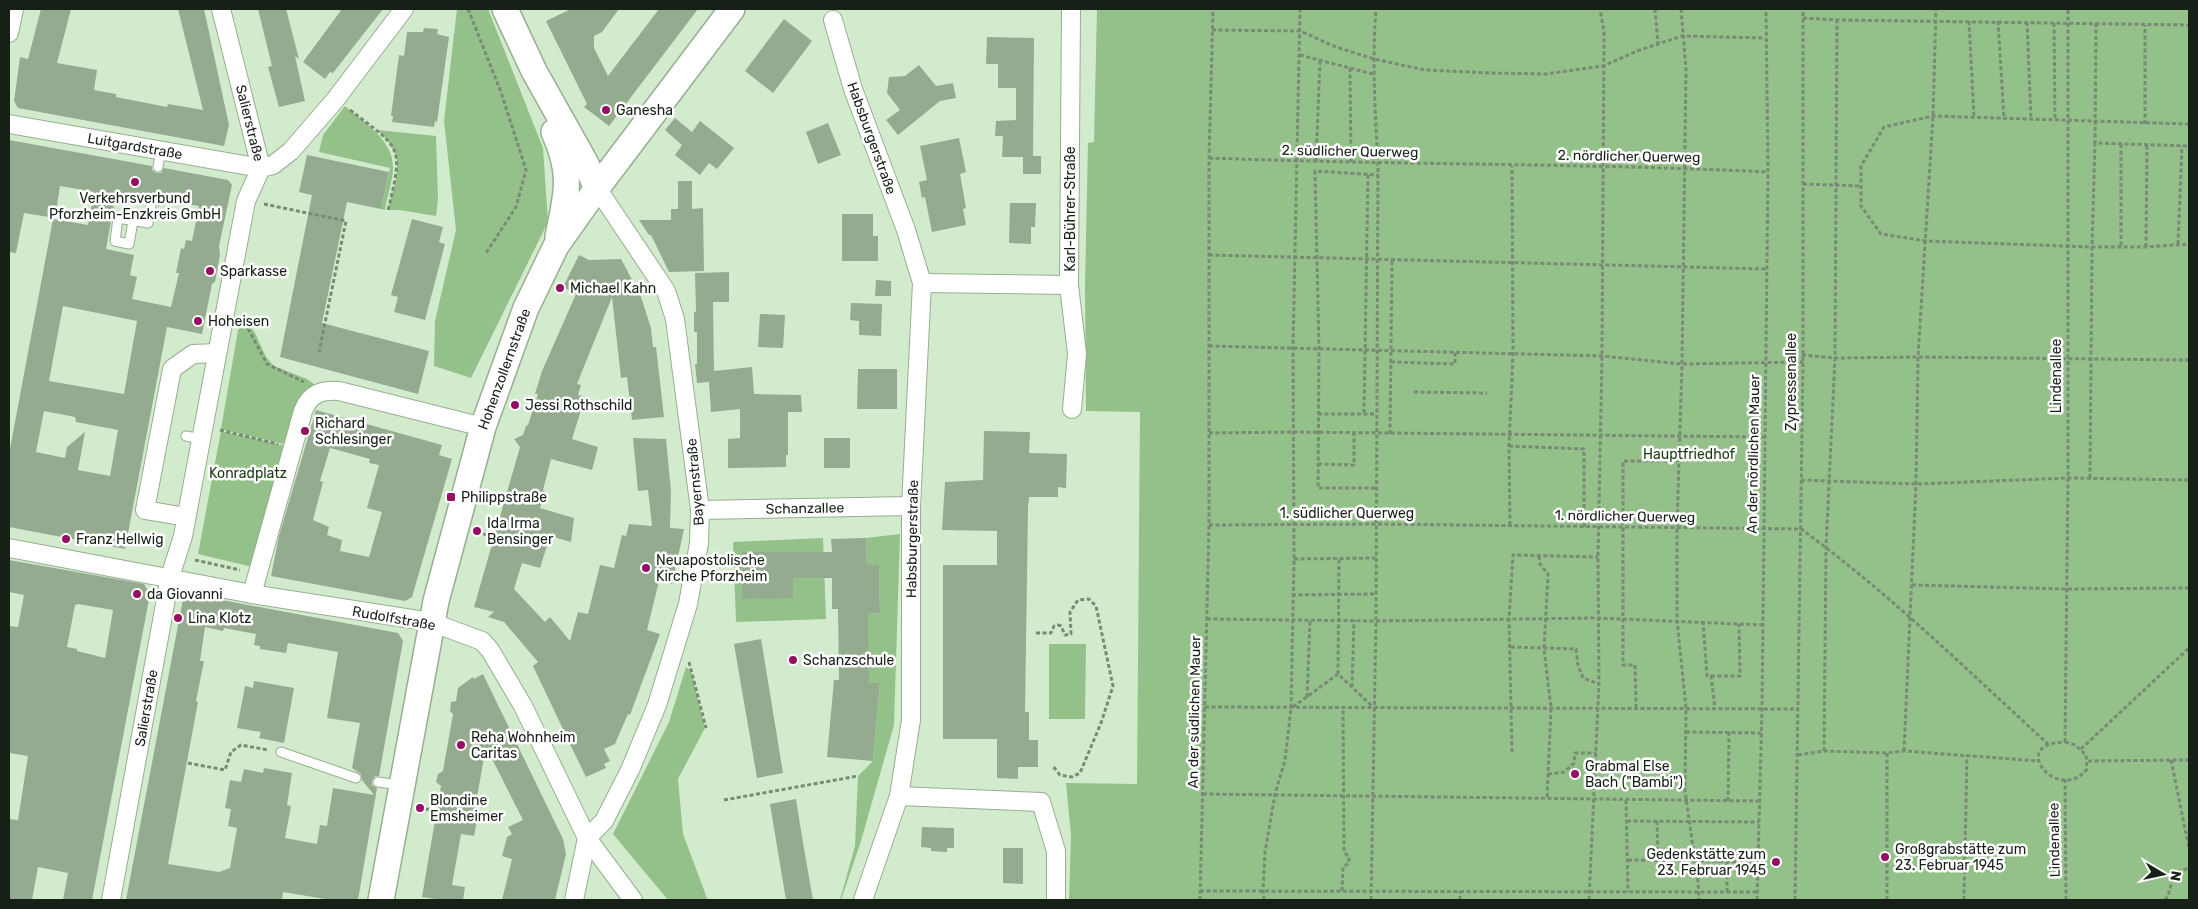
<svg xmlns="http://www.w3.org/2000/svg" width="2198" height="909" font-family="Rubik,sans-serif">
  <rect width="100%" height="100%" fill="#d3ebcd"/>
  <g fill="#93c189">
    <path d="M457,9H488L543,148L548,222L471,378L434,366L435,321L456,230L444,121Z"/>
    <path d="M1097,9H2189V900H1069L1071,835L1066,783L1137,784L1140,412L1086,411L1085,286L1088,143L1094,142Z"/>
    <path d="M345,106C363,122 394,140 393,168C393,181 387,196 385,210L381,209L390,168L319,152L323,135Z"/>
    <path d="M377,130L436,136L438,199L436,216L399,210H388C396,176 408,156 377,130Z"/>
    <path d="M241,313L255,333L266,357L274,366L307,379L322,390L292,446L221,429Z"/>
    <path d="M221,431L291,447L257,568L198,554Z"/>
    <path d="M900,534L894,725L861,841L841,900H840L855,846L858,776L873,761L880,684L864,682L868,614L880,613L879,565H867L866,538Z"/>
    <path d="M823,538L826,619L736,622L733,542Z"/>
    <path d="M1049,644H1086L1085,719H1049Z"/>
    <path d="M686,667L691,671L705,728L678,779L683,834L707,898L710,900H668L613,834L669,722Z"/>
  </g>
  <g fill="#94ab8f" fill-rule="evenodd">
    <path d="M41,9H71L57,63L97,70L94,90L116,94V97L167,107L168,104L203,110L178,9H204L229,125L224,146L18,108L14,101L20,57L28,59Z"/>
    <path d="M258,9H286L299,59L295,56L305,101L279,107L268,67L272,66Z"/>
    <path d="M342,9H383L333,73L330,72L325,79L303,62Z"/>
    <path d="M571,9H619L602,32L594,36V48L608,76L659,9H698L609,126L584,107L587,104L546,21Z"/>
    <path d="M784,19L812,41L773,93L745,71Z"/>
    <path d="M424,28L438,29L437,34L449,37L437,122L435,121L434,127L392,122L393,116H391L399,55L404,56L407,32H423Z"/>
    <path d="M987,37L1034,38L1033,156H1041V174H1023V157H1002L1003,136H995L996,121L1016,120V88H998V64H986Z"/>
    <path d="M919,65L936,86L953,83L956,98L940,101L898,135L886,120L900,110L887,93L889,77L905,76Z"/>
    <path d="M675,118L692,132L700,121L734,148L717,169L709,163L700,175L675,155L682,145L665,130Z"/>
    <path d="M828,123L841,155L818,164L806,132Z"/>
    <path d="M959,138L966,172L960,174L966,208L963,209L966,225L932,232L925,197L922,198L919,182L927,180L920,146Z"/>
    <path d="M9,140L152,166V170L156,173H161L164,168L228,180L232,185L219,246L220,255L215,282L212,284L202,334L167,327L125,549L9,527V454L53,219L88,225L94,192L60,186L55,218L24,213L16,253L9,252ZM115,199L145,204L148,200H153L159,207L160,200L199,206L192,241L186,240L184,249L181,248L176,273H179L171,307L132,299L137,277L130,275L134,255L106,249ZM63,306L137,321L124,394L49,381ZM44,411L75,417L76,422L118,430L110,476L78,470L85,432L67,447L65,458L36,452Z"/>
    <path d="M307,155L389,172L381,209L347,202L322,323L429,351L418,394L280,357L312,195L299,192Z"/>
    <path d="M678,181H692V209L703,208L704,271L669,272L651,235H649L639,220H671V209H678Z"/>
    <path d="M1010,203H1036L1035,227H1031V244L1009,243Z"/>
    <path d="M842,214H873V236H878V261H842Z"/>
    <path d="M412,219L443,227L439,242L445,244L425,320L394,312L398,297L391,295Z"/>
    <path d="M579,255L589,260L621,259L628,272L641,297L651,328L653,347H656L664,417L632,420L627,377L621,378L612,297L577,384L581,385L578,395L585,397L572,439L598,447L592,470L551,459L543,490L545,491L540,508L574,518L571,542L550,536L540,568L522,563L514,589L545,622L550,617L570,641L578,612L588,614L600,565L614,568L622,535L626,536L629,524L652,526L648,490L638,491L633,438L666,439L671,491L670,528L684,529L672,584L659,581L647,630L660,634L630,715L628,714L615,744L604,749L610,761L604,764L606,768L586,777L567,738L562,734V727L533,666L538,662L504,622L488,617L494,612L474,607L520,447L514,439L523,435L526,426L528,425L538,394H535L542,371L576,294L563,287Z"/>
    <path d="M729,272V302H713L714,371L752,367L754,394L801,395L802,412H788V455H786V467L728,468V439L740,438V409L711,412L709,382L697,383L695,364H697V332H694V312H696L695,273Z"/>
    <path d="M876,280L891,281V296H875Z"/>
    <path d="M851,303L882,304L881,336L859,335V321L850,320Z"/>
    <path d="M760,314L785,315L783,348L758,347Z"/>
    <path d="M858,369H897V409H857Z"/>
    <path d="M316,410L442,445L439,455L452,459L412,597L405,601L271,576L279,536ZM330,448L370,459L369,463L379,465L367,508L382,512L369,557L340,551L342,540L327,535L329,527L313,520L323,482L320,481Z"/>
    <path d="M984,431L1030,432L1029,453L1067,454L1066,488L1058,487V497H1029L1028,507L1025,712H1029V740H1038V767H1018V779L997,778V739H943V565H997V531L942,530L945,482L983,480Z"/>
    <rect x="824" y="438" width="26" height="30"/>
    <path d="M866,538L867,565H879L880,613L868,614L869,683H880L873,761L827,757L834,680H839L838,609H832V578H793V598L742,599V552H832L831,539Z"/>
    <path d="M9,560L144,584L150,594L92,900H63L68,873L38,867L32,900H9V819L18,820L28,756L9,753V626L18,627L24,595L9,592ZM78,604L113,610L105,658L77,651V649L67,647L75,605Z"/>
    <path d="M190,594L398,633L403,641L379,776H375L372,781V785L377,788L358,900H331L283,892L282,900H126L183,599ZM205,627L223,631L224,628L256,634L254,645L260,646V649L286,653L288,643L338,652L327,718L360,723L352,768L361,774L362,780L374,795L333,788L327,826L320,825L317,844L285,838L291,806L287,805L292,773L264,768L263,773L244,769L241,782L230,780L225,808L231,809L228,826L237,828L230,868L219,872L168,864L198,702L196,701L204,661H200Z"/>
    <path d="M761,639L783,773L757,778L734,644Z"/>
    <path d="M483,674L563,839L566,854L555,900H502L512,859L502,856L507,837L512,834L508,827L523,820L486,747L473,819L477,820L474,836L461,834L452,885L465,887L463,900H442L422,897L440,791L441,786L436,782L438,774L443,771L453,714L450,711L451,702L456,701L458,688L473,677L474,679Z"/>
    <path d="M254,681L294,688L284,743L259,738L261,732L237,728L245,686L253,688Z"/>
    <path d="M796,799L802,837L813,900H786L770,804Z"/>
    <path d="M922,827L954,828V848H947V852L931,851V848L921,847Z"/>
    <path d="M1003,848H1023V884L1003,883Z"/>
  </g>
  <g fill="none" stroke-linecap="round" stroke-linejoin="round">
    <defs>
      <g id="lane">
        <path d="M158,167L161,150"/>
        <path d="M133,221L129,244L115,241L118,218L148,223L151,206"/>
        <path d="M186,436L201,439"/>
        <path d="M281,752L356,778"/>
        <path d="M378,782L400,785"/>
      </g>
      <g id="street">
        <path d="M1071,9L1069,285L1077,354L1072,409"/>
        <path d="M833,20L853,89L906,230L922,283L911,506V720L899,796L863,900"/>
        <path d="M9,33L14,9"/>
        <path d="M9,124L261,168L273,165L291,151L335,100L404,9"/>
        <path d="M922,283L1069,285"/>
        <path d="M700,510L911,506"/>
        <path d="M186,517L145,510L172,369L193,354L217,353"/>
        <path d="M9,548L252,594L431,622L482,641L490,650L523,706L587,838L633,900"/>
        <path d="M252,594L303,411C310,393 322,390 339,391L483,427"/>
        <path d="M899,796L1041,802L1056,851V900"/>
        <path d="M111,900L170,577L183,536L246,201L261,168L221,9"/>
        <path d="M574,900L587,838L604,821L630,770L657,705L688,604L699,543L700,510L675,319L666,291L597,188"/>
      </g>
      <g id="secondary">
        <path d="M505,9L534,71L585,162L597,188"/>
        <path d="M554,132C573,174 567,193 558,236"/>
        <path d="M381,900L436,601L483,427L526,308L556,246L597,188L732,9"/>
      </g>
    </defs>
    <use href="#lane" stroke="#97ae92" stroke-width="11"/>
    <use href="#street" stroke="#97ae92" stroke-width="20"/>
    <use href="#secondary" stroke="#97ae92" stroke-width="28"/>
    <g stroke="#798a75" stroke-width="3" stroke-dasharray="4 2.5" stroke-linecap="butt">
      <path d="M468,9L501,92L526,170L516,207L486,253"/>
      <path d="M1655,9L1658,44"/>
      <path d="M1681,9L1686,69L1682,364L1677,528V620L1686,708L1685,791L1698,882L1699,900"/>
      <path d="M1803,18L1837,20L2189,25"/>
      <path d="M1969,21L1974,117"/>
      <path d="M1998,21L2004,119"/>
      <path d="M2027,22L2031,120"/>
      <path d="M2054,23L2055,120"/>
      <path d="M2096,23L2095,143L2189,146"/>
      <path d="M1212,30L1300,31L1336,47L1374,59L1425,70L1491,73L1545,74L1603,66L1637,51L1682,36L1765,38"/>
      <path d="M1300,55L1373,74"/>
      <path d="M1350,68L1351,162"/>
      <path d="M350,110C401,149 404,145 388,210"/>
      <path d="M2145,124V25"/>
      <path d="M2189,124L1933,116L1884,127L1861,166V206L1881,234L1926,241L2092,247H2146L2189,244"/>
      <path d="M2121,144V247"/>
      <path d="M1209,158C1395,165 1582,163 1768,172"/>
      <path d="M1316,162L1320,60"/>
      <path d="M1803,184L1860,186"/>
      <path d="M264,204L346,221L319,352"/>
      <path d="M2178,244L2182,146"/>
      <path d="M2146,247L2147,145"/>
      <path d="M1209,255L1767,269"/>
      <path d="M242,317L267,364L304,382"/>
      <path d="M1209,346L1602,356L1682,364L1803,362"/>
      <path d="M1802,355L1835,358L1918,357L2189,360"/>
      <path d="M1391,362L1455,364V352"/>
      <path d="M1414,392L1487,393"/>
      <path d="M1364,413L1368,175"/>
      <path d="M1318,414H1376"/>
      <path d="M220,430L278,444"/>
      <path d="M1209,433L1293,432L1765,437"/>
      <path d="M1390,434L1392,260"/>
      <path d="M1509,446L1584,449V527"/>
      <path d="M1318,464L1354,465V434"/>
      <path d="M2090,478L2092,247L2095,143"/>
      <path d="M1801,480L1916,484L2068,478L2189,480"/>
      <path d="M1375,488H1318L1319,349L1315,171L1378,175"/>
      <path d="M1209,525L1375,524L1801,529C1889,593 1968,671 2048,744"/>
      <path d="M1510,525L1509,446L1513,354L1512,166"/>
      <path d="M477,532L521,545"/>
      <path d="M1539,556L1540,564L1548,574L1544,649L1551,708L1547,799"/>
      <path d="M1294,559L1375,558"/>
      <path d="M195,560L240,570"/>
      <path d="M1912,585L2066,589L2189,588"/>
      <path d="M1292,595L1375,594"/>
      <path d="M1207,619L1376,621L1597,618L1763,625"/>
      <path d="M1703,621L1707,676H1711L1715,708"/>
      <path d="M1036,633H1051L1054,626L1058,625L1061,626L1065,635L1071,634L1070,612L1078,600L1089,599L1096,606L1113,686L1101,723L1080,773L1072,777L1060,775L1052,765"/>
      <path d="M1511,647L1576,649L1578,665L1583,678L1599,684"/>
      <path d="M689,662L706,728"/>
      <path d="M1338,674L1339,558"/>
      <path d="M1711,676H1740L1739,624"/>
      <path d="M1352,687L1354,620"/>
      <path d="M1307,697L1310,620"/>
      <path d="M1205,707L1798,709"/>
      <path d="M1293,707L1338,674L1373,707"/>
      <path d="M1636,708L1635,665H1623V461H1678"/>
      <path d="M1686,732L1761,733"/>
      <path d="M2065,742L2068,478V9"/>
      <path d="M2065,742L2075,745L2086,755L2087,769C2059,805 2006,743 2065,742Z"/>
      <path d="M2081,749L2189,648"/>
      <path d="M1824,751L1826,548L1835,358L1837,20"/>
      <path d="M1904,751L1916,484L1918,357L1933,116L1936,9"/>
      <path d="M1512,752L1509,619L1513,555L1598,557"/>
      <path d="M1798,755L1824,751L1887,753L1904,751L2039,761"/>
      <path d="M2171,760L2189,848"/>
      <path d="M2088,761L2189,760"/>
      <path d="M188,763L225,770L231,752L241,745L268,750"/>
      <path d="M1548,774L1564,772L1574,763L1575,753H1596"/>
      <path d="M2065,779L2066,900"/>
      <path d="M1203,794L1759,801"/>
      <path d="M724,800L858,776"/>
      <path d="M1626,800L1628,892"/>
      <path d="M1728,801L1729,732"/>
      <path d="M419,808L461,814L460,816"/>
      <path d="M1627,821L1759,822"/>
      <path d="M1657,821L1658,860"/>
      <path d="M1628,860L1758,862"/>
      <path d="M1727,862V892"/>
      <path d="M1200,891L1758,892"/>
      <path d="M1342,891L1343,867L1349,863V857L1344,852L1343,707"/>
      <path d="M1200,900L1209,525V158L1213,9"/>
      <path d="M1264,900L1263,891L1265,852L1275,794L1285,760L1291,708L1294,559L1293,348L1300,9"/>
      <path d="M1371,900L1376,621L1378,163C1375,112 1372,61 1376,9"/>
      <path d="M1460,900V891"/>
      <path d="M1589,900L1599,684L1598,557L1602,356L1604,32L1600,9"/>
      <path d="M1757,900L1762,708L1768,172L1766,9"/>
      <path d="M1795,900L1803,362V9"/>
      <path d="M1887,900V753"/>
      <path d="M1964,900L1967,755"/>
      <path d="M2165,900L2168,896L2174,873L2189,868"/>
    </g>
    <use href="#lane" stroke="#fff" stroke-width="9"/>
    <use href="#street" stroke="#fff" stroke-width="18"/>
    <use href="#secondary" stroke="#fff" stroke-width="25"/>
  </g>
  <g fill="#970e63" stroke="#fff" stroke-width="2">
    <circle cx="606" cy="110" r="5"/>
    <circle cx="135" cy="182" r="5"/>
    <circle cx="210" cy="271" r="5"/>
    <circle cx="560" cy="288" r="5"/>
    <circle cx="198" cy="321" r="5"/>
    <circle cx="515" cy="405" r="5"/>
    <circle cx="305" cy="431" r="5"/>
    <rect x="446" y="492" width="10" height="10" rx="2.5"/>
    <circle cx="477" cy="531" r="5"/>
    <circle cx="66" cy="539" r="5"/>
    <circle cx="646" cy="568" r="5"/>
    <circle cx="137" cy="594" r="5"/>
    <circle cx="178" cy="618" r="5"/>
    <circle cx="793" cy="660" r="5"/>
    <circle cx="461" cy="745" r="5"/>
    <circle cx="1575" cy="774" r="5"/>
    <circle cx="420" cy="808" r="5"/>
    <circle cx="1885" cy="857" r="5"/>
    <circle cx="1776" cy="862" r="5"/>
  </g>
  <g text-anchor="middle" stroke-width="5" stroke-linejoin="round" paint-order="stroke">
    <g font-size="14" fill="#172016" stroke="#fff" text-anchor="start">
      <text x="616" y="115">Ganesha</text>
      <text x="135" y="203" text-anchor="middle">Verkehrsverbund<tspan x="135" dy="16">Pforzheim-Enzkreis GmbH</tspan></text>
      <text x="220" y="276">Sparkasse</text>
      <text x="570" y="293">Michael Kahn</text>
      <text x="208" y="326">Hoheisen</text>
      <text x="525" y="410">Jessi Rothschild</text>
      <text x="315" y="428">Richard<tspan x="315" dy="16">Schlesinger</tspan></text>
      <text x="461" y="502">Philippstraße</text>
      <text x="487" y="528">Ida Irma<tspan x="487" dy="16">Bensinger</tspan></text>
      <text x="76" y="544">Franz Hellwig</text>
      <text x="656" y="565">Neuapostolische<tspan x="656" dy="16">Kirche Pforzheim</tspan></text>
      <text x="147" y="599">da Giovanni</text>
      <text x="188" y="623">Lina Klotz</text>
      <text x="803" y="665">Schanzschule</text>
      <text x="471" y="742">Reha Wohnheim<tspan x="471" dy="16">Caritas</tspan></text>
      <text x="1585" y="771">Grabmal Else<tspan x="1585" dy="16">Bach ("Bambi")</tspan></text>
      <text x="430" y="805">Blondine<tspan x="430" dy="16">Emsheimer</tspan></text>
      <text x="1895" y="854">Großgrabstätte zum<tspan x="1895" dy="16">23. Februar 1945</tspan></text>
      <text x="1766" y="859" text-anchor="end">Gedenkstätte zum<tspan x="1766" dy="16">23. Februar 1945</tspan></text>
    </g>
    <g font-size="14" fill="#172016" stroke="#fff">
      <text transform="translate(250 123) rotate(76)" y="5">Salierstraße</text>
      <text transform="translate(872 138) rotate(70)" y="5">Habsburgerstraße</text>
      <text transform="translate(135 146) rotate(10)" y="5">Luitgardstraße</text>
      <text transform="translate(1350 151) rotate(1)" y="5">2. südlicher Querweg</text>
      <text transform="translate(1629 156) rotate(1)" y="5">2. nördlicher Querweg</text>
      <text transform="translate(1070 209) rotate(-90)" y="5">Karl-Bührer-Straße</text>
      <text transform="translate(504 369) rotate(-70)" y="5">Hohenzollernstraße</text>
      <text transform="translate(2056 376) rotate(-90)" y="5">Lindenallee</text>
      <text transform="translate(1791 382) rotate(-90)" y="5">Zypressenallee</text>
      <text transform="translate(1753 454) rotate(-89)" y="5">An der nördlichen Mauer</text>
      <text transform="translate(695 482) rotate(-95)" y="5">Bayernstraße</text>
      <text transform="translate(805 508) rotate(-1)" y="5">Schanzallee</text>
      <text x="1347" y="518">1. südlicher Querweg</text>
      <text transform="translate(1625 516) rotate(1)" y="5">1. nördlicher Querweg</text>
      <text transform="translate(912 539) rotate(-89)" y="5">Habsburgerstraße</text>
      <text transform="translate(394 618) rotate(10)" y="5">Rudolfstraße</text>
      <text transform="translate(146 708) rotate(-80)" y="5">Salierstraße</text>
      <text transform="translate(1194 712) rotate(-89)" y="5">An der südlichen Mauer</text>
      <text transform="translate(2054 840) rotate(-91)" y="5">Lindenallee</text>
    </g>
    <g font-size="14" fill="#173b0e" stroke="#fff">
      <text x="1689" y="459">Hauptfriedhof</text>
      <text x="248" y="478">Konradplatz</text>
    </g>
  </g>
  <rect width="2198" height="909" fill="none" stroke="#172016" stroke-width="20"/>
  <g transform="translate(2163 874) rotate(99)" stroke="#ffffff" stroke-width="4" paint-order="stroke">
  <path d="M0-4L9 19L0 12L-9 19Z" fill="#172016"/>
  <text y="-8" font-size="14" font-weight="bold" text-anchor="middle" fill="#172016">N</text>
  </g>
</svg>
